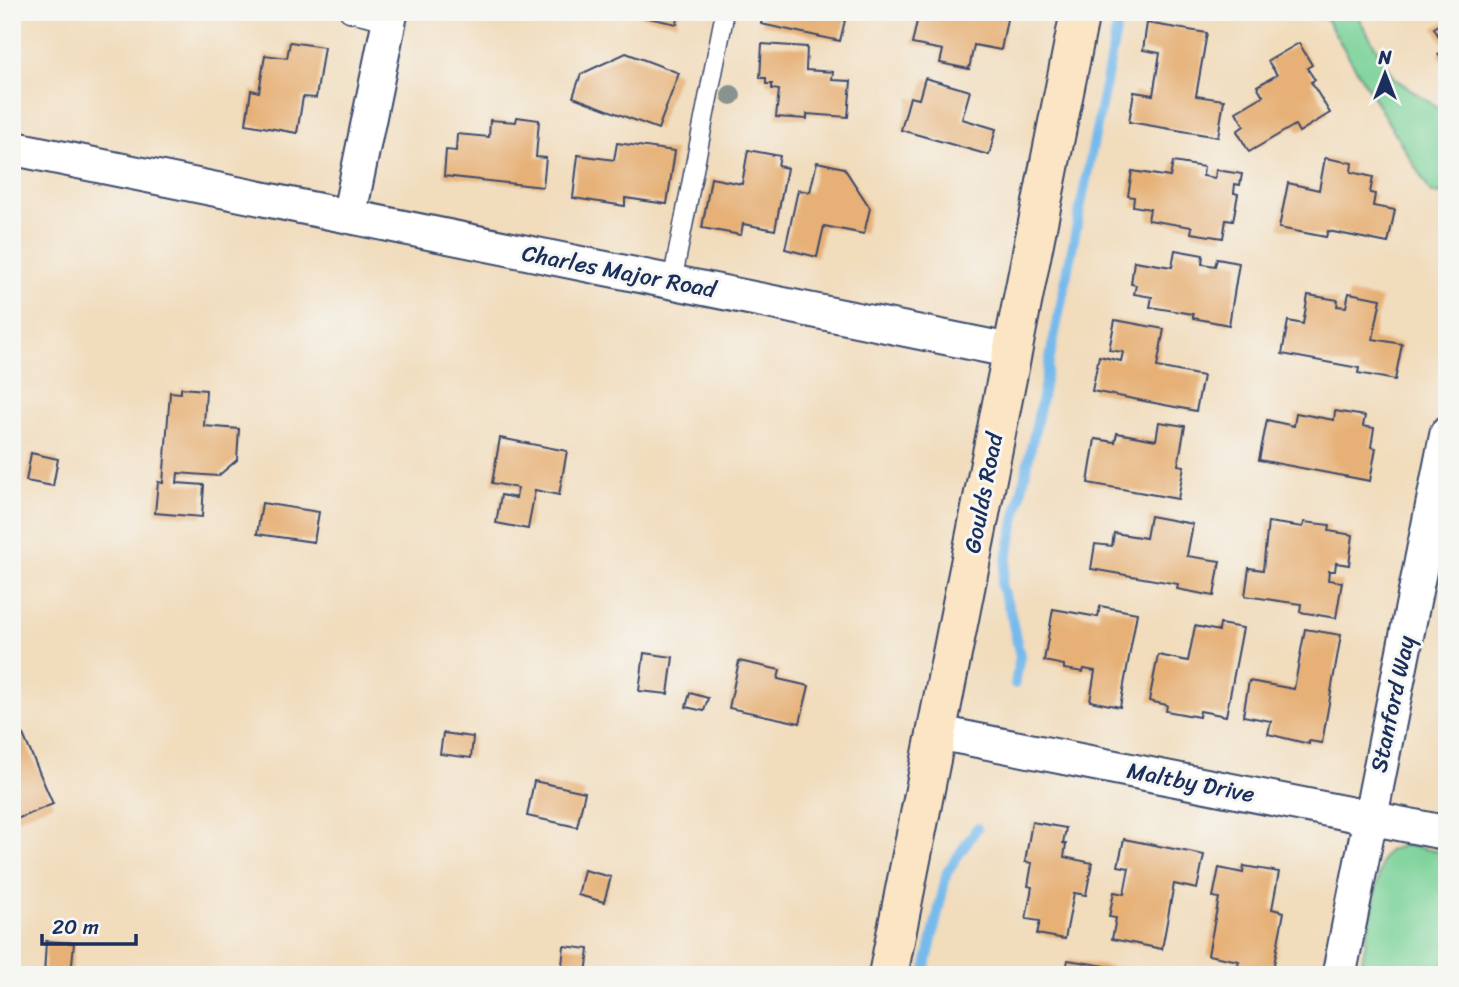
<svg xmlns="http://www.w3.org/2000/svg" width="1459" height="987" font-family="Sriracha,sans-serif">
  <rect width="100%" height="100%" fill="#f6f6f2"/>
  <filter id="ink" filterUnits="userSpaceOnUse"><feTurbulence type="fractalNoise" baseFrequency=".0143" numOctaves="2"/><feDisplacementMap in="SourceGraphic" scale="14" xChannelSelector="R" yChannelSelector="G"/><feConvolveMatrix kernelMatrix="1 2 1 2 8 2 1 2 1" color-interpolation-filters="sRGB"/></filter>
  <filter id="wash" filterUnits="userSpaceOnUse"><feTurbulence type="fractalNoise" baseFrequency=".00686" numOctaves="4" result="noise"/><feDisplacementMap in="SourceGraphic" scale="28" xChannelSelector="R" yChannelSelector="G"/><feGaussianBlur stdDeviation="1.57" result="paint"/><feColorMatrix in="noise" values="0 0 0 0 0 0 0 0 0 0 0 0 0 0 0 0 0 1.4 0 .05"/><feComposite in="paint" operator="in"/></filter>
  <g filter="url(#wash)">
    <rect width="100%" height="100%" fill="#f1dcbc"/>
    <g fill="#7ad298" stroke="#4a807b" stroke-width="2">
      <path d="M1293,12H1355L1394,78L1447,114V185L1445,195L1431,193L1326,19Z"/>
      <path d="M1403,845L1447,853V975H1359L1382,860L1388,851Z"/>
    </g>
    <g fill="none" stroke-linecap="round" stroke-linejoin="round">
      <g stroke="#76baec" stroke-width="10">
        <path d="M1015,684L1020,656L1010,611L1001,585L1039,412L1120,12"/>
        <path d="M924,975L947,872L977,828"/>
      </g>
    </g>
    <g id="blocks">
      <g fill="#e6b076">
        <path d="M640,12H679L677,24L639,16Z"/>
        <path d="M763,12H847L840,41L761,24Z"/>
        <path d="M919,12H942L967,18L968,12L1008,14L1001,50L974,45L969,69L940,63L943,50L912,44Z"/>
        <path d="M1447,20V69L1438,54L1446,49L1434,28Z"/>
        <path d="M1147,23L1207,33L1196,96L1224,100L1218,137L1129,122L1134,92L1153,95L1160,53L1143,50Z"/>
        <path d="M290,42L324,47L316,98L303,97L297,133L246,124L251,90L259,92L265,55L287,58Z"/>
        <path d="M1299,43L1312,65L1307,68L1315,80L1311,82L1330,113L1299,132L1295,125L1249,152L1237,131L1244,126L1236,112L1263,96L1257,86L1277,75L1268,61Z"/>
        <path d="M762,44L807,47L806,70L833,72L832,80L851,81L848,117L807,114V119L776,117L779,90L772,89V84H766V78H760Z"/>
        <path d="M626,53L679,73L658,129L573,97L581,74Z"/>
        <path d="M925,78L970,91L962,119L996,129L989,155L901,130L910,97L919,99Z"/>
        <path d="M517,117L539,120L536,157L546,158L543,187L444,176L446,150L456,151L457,134L489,137L490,120L516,122Z"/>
        <path d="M617,143L675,151L667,204L625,198V206L573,198L578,155L614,160Z"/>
        <path d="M748,150L780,156L778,166L787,168L775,230L743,224L741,235L702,228L711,178L742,184Z"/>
        <path d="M1325,158L1352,163L1351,172L1373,177L1370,193L1375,194L1373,206L1395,210L1388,243L1328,231L1326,237L1279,228L1288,183L1319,190Z"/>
        <path d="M817,162L844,168L870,208L864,234L824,226L817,257L785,249L798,190L810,192Z"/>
        <path d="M1173,162L1204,167L1203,176L1215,178L1216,170L1242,174L1240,185L1235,184L1234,193L1238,194L1233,221L1226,220L1223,238L1191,233L1192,227L1148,220L1150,209L1133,206L1134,197L1128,196L1132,171L1170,177Z"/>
        <path d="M1175,250L1203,255L1202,264L1215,266L1217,259L1239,263L1229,325L1193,318V314L1150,307L1152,297L1134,294L1136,285L1131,284L1134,261L1172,267Z"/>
        <path d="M1349,293L1381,299L1373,339L1402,344L1395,380L1358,373L1359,368L1282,354L1288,321L1303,324L1308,295L1338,300L1337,306L1346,307Z"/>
        <path d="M1115,320L1164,329L1157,367L1203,376L1196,411L1092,391L1099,356L1121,361L1123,352L1109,350Z"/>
        <path d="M181,388L206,390L204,426L239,429L237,460L218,476L178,473L177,483L204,485L202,517L155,513L158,482L163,483L170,392L181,393Z"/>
        <path d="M1335,411L1365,416L1363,426L1374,428L1371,447L1376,448L1370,481L1259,460L1267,420L1294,426L1296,413L1334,420Z"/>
        <path d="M1159,422L1185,426L1178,465L1184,466L1178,499L1088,483L1095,439L1115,442L1117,433L1156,440Z"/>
        <path d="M500,438L567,451L559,495L535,490L528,529L496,523L501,495L516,498L518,488L492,483Z"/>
        <path d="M31,453L58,459L53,486L26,481Z"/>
        <path d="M262,503L319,512L314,542L257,534Z"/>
        <path d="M1150,516L1193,524L1187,556L1220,561L1214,596L1177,589L1178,584L1091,569L1095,544L1112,546L1114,533L1146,538Z"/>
        <path d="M1268,522L1303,527L1304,522L1330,525L1329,531L1353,535L1349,565L1336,563L1335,571H1329L1328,580L1342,582L1336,618L1300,612L1301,604L1245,596L1249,568L1263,570Z"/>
        <path d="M1100,606L1137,613L1120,707L1090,701L1095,671L1084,669L1083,672L1064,669V665L1044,661L1053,609L1098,617Z"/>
        <path d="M1220,624L1243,628L1226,716L1200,711L1199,717L1166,711L1167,705L1149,701L1158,655L1188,661L1195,626L1219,631Z"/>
        <path d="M1305,629L1341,635L1322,743L1309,741V744L1268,734L1271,721L1243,716L1249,681L1294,689Z"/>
        <path d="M644,653L673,657L668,694L639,691Z"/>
        <path d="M739,661L780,670L778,679L809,686L800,723L729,708Z"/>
        <path d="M690,693L708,698L704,711L686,707Z"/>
        <path d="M12,709L53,804L12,821Z"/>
        <path d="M443,733L473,737L471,758L440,754Z"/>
        <path d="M534,781L585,792L577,827L527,816Z"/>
        <path d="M1032,822L1066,828L1063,843L1066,844L1064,857L1092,863L1086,895L1074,893L1065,939L1037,934L1040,921L1026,919L1032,887L1028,886L1032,863L1025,862Z"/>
        <path d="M1124,839L1204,855L1197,889L1174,884L1162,949L1112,939L1116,918L1109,917L1114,892L1124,894L1129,868L1118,866Z"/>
        <path d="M1244,866L1279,872L1272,909L1284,912L1272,975L1237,968L1239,961L1208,955L1219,898L1213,897L1219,868L1243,873Z"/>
        <path d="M584,870L611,877L604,902L578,895Z"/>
        <path d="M46,941L74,943L71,975H44Z"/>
        <path d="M564,946L589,949L586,975H561Z"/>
        <path d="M1068,960L1125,969L1124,975H1065Z"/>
      </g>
    </g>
  </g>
  <g filter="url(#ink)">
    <use href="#blocks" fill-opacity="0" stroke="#3b496c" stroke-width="2"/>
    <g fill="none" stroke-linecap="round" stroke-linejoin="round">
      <defs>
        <g id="service">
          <path d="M349,12L389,21"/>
          <path d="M672,282L723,22"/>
        </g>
        <g id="minor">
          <path d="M12,148L1012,351"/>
          <path d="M349,216L391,12"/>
          <path d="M935,732L1447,833"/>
          <path d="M1339,975L1447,433"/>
        </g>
        <path id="secondary" d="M888,975L1080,12"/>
      </defs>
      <use href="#service" stroke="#3b496c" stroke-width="21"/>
      <use href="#minor" stroke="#3b496c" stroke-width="37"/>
      <use href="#secondary" stroke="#3b496c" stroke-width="42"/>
      <use href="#service" stroke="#fff" stroke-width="18"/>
      <use href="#minor" stroke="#fff" stroke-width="33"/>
      <use href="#secondary" stroke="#fce5c4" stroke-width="38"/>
    </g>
    <circle fill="#889390" cx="731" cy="95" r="10"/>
  </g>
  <g text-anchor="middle" stroke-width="6" stroke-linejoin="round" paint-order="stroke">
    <g font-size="23" fill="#1b2f5e" stroke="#f6f6f2">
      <text transform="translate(619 271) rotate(11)" y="8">Charles Major Road</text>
      <text transform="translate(983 493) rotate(-79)" y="8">Goulds Road</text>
      <text transform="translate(1392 704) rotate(-78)" y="8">Stanford Way</text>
      <text transform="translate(1191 782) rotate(11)" y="8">Maltby Drive</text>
    </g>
  </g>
  <rect width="1459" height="987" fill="none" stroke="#f6f6f2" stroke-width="42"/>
  <g transform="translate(1385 74)" stroke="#f6f6f2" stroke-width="5" paint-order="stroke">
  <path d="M0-5L12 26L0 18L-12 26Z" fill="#1b2f5e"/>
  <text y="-10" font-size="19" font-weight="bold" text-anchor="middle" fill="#1b2f5e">N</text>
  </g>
  <path d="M42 934v10h94v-10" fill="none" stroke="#1b2f5e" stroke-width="3.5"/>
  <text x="52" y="934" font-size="21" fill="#1b2f5e" stroke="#f6f6f2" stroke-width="5" paint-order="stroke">20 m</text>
</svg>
